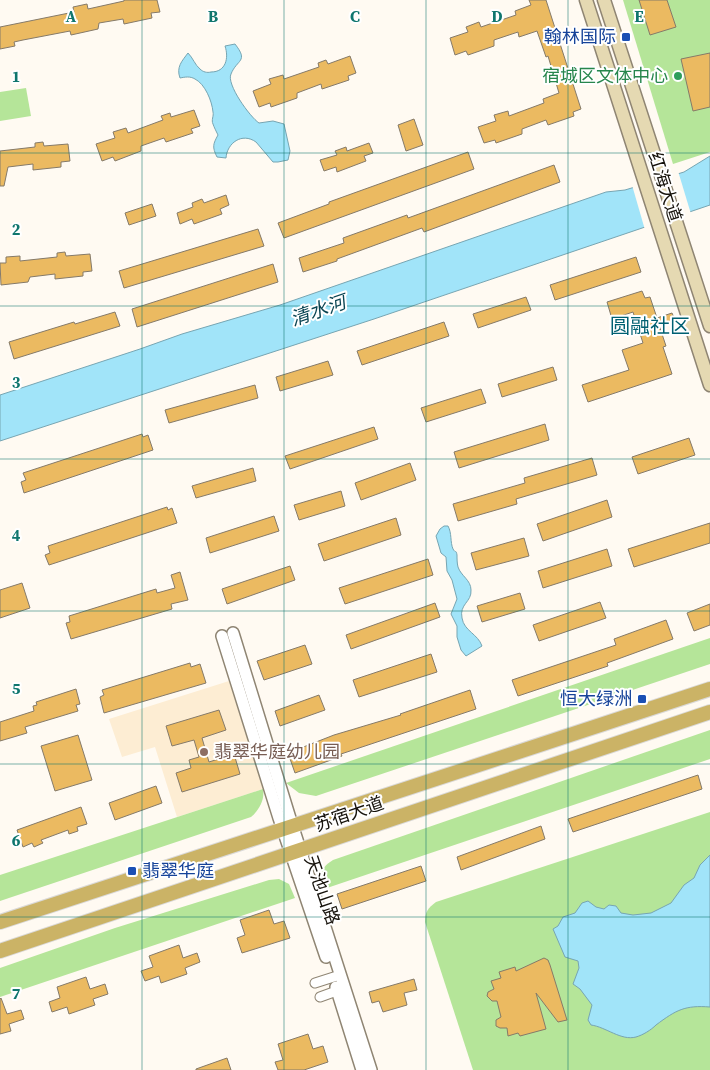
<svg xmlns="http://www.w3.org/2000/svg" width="710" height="1070" font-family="'Source Serif 4','Noto Sans SC',serif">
  <rect width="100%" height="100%" fill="#fffaf2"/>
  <path fill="#fdedd3" d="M229,681L263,789L177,817L155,747L122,757L109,719Z"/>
  <g fill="#b5e599">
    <path d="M623,0H710V152L673,164Z"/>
    <path d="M26,88L31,116L0,121V92Z"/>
    <path d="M710,638V664L316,796L299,793L286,783Z"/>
    <path d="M710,730V759L324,889C319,875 320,868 333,860Z"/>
    <path d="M263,789C265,800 259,810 251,817L0,901V875Z"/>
    <path d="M710,812V1070H473L425,922C425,912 428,908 436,902Z"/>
    <path d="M279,879L289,884L295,898L0,997V968L115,928L269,880Z"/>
  </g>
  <g fill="#a1e4f9" stroke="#77a5b2">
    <path d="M235,44C249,62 237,59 231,74C226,84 250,117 259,123L273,121L284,124L290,151L288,160L278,162H273L256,142C242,132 227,143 226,158L217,157C212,147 213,144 218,135C216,131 214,127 213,124C211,120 214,116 213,112C212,101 205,84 195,79C190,76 185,77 180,78C176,67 182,61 188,53C193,58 195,65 200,69C203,72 207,73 211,72C226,72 229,58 225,46Z"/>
    <path d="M710,156V205L374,319L0,441V395L140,349L182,334L280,305L606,192L625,190L684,172Z"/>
    <path d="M444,526H448C452,533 450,542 453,549C456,554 456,549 457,555C457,559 457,563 458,567C461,576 471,580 471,590C472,602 459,604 462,618C464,631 478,634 482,646L466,656L461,650L457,637V626L451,614L457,599L452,580L447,571L446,557L441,553L436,536L440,529Z"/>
    <path d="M710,855V1007C685,1005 676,1010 656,1025C651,1030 643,1035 636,1037C621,1041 606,1027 591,1025L588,1020L592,1005L580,989L573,984L579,968L578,961L565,957L553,929L558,926L563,917L575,913L582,903L588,901L596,907L604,909L609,905L616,906L621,913L633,915L651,913L671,903L684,885L694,878L700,865Z"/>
  </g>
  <path fill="#fffaf2" d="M678,171L691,214L645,230L632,185Z"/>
  <g fill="#ebba61" stroke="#857a69">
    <path d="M124,0H157L160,12L151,13L152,18L124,24L123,19L99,23L98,29L71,35L70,31L23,40L14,42L15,46L0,49V27L74,12L73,7L87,4L88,9L124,1Z"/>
    <path d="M529,0H546L581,109L573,112L574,116L548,125L546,120L522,129V134L496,143L495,140L484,143L478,127L496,121L494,115L508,111L509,116L544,103L543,99L559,93L548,56L546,57L537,31L519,37L518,32L494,40V46L468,55L466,51L455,55L450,38L468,32L466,27L479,22L481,27L516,15L515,11L531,5Z"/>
    <path d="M639,0H667L676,27L650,35Z"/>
    <path d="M710,53V107L693,111L681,59Z"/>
    <path d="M350,56L356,73L348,76L349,80L322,89L321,84L297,93V98L271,107L270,103L259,107L253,91L271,84L269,79L283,75L284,79L319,67L318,63L326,60L328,64Z"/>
    <path d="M194,110L200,126L191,129L193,133L166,142L164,138L141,146V151L115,161L113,157L102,161L96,144L115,138L113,132L126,128L128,133L163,120L161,116L170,113L171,117Z"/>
    <path d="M414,119L423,145L406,151L398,125Z"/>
    <path d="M43,142L44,146L68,144L70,161L61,162V167L33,170V164L8,167L4,186H0V151L35,147V143Z"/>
    <path d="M369,143L373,153L364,156L366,161L337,172L336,167L324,171L320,160L337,155L335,151L346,147L347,151Z"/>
    <path d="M468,152L474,169L284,238L278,223L329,204V202Z"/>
    <path d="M554,165L560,182L424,232L422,228L337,259V261L303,272L299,258L344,243L343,238L407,215L408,218Z"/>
    <path d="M226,195L229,205L220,209L222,214L194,224L192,219L180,224L177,213L193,207L192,203L202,199L204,203Z"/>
    <path d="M152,204L156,216L129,225L125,213Z"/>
    <path d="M258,229L264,246L124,288L119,271Z"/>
    <path d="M65,252L66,256L90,254L92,271L83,272V276L55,279V274L30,277L28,282L1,285L0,263H6V257L20,256V261L57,257V253Z"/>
    <path d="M636,257L641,272L555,300L550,285Z"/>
    <path d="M273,264L278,282L137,327L132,309Z"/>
    <path d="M642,291L645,298L650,297L657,318L672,313L675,320L659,325L666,346L663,347L672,374L588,402L582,385L629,370L622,350L643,343L633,312L612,319L607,302Z"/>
    <path d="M526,297L531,310L478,328L473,314Z"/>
    <path d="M115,312L120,326L14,359L9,342L74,322L75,324Z"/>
    <path d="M444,322L449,336L362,365L357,351Z"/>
    <path d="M328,361L333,375L280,391L276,377Z"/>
    <path d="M553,367L557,380L502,397L498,384Z"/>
    <path d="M255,385L258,398L169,423L165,410Z"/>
    <path d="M481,389L486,403L426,422L421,408Z"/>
    <path d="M545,424L549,440L459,468L454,452Z"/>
    <path d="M374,427L378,439L290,469L285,456Z"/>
    <path d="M142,434L143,437L148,435L153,450L24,493L21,482L26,480L23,473Z"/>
    <path d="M689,438L695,455L638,474L632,457Z"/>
    <path d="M592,458L597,475L516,499L517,504L458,521L453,504L525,483L524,478Z"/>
    <path d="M410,463L416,480L361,500L355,483Z"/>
    <path d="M253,468L256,481L196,498L192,486Z"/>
    <path d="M341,491L345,506L299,520L294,505Z"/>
    <path d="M607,500L612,517L543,541L537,524Z"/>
    <path d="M167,507L168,510L172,508L177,523L49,565L45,555L50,553L48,546Z"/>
    <path d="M274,516L279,531L210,553L206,538Z"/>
    <path d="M396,518L401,535L324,561L318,544Z"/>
    <path d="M710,523V543L634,567L628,549Z"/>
    <path d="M524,538L529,556L476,570L471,553Z"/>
    <path d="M607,549L612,566L543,588L538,571Z"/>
    <path d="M428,559L433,575L345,604L339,588Z"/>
    <path d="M290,566L295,580L227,604L222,589Z"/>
    <path d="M180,572L188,600L171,604L172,609L71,639L66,623L70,622L69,616L156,589L157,593L175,588L171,575Z"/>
    <path d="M22,583L30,608L0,618V590Z"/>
    <path d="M520,593L525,609L482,622L477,606Z"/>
    <path d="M600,602L606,618L539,641L533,625Z"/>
    <path d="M435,603L440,617L351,649L346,635Z"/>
    <path d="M710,604V625L694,631L687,613Z"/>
    <path d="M666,620L673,639L607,663L608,666L518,696L512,680L616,645L614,639Z"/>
    <path d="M305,645L312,664L264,680L257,661Z"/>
    <path d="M431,654L437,672L359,697L353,680Z"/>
    <path d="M190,663L191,667L200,664L206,683L104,713L100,697L104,695L102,690Z"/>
    <path d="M76,689L80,704L76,705L78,711L25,727L27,733L0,741V722L34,711L33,706L37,705L36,702Z"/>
    <path d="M470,690L476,709L341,754L342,756L295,773L288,753L334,735L401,715L400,714Z"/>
    <path d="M319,695L325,710L280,726L275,711Z"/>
    <path d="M219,710L226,730L202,738L209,762L234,754L240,774L182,792L176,773L191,768L189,760L199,757L194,740L172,746L166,726Z"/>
    <path d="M78,735L92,780L55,791L41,746Z"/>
    <path d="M698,775L702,789L573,832L568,819Z"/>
    <path d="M156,786L162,803L115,820L109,803Z"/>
    <path d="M81,807L87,824L77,827L78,831L69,834L68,830L41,840L43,843L34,847L32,843L23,847L17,830Z"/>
    <path d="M541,826L545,839L461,870L457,857Z"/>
    <path d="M421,866L426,881L342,909L337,894Z"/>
    <path d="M269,910L274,924L284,921L290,938L242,953L237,938L245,935L240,920Z"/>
    <path d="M179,945L183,958L197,953L200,962L185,968L187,974L161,983L159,976L145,981L141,971L153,967L149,956Z"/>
    <path d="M544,958L548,960L550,965L567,1020L558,1022L536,993L546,1029L520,1036L518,1033L508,1036L507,1028H500L496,1026V1020L501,1017L497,1001H492L487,996L488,992L494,989L491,981L501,978L499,972L515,967L516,971Z"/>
    <path d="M86,977L90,989L105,984L108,994L93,999L95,1005L69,1014L67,1007L52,1012L49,1002L60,998L57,987Z"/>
    <path d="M414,979L417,990L404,993L407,1005L383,1012L379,1001L372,1003L369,992Z"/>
    <path d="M1,998L7,1014L21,1010L24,1019L9,1024L11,1031L0,1034V999Z"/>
    <path d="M308,1034L313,1049L323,1046L328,1062L304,1070H278L275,1062L283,1060L278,1044Z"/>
    <path d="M227,1058L231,1070H196V1069Z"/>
  </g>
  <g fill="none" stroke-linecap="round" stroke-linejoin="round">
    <defs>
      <g id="minor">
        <path d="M315,983L340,975"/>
        <path d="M320,997L342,989"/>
      </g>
      <g id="tertiary">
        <path d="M233,633L289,815L371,1070"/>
        <path d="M222,636L279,818L326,957"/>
        <path d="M336,987L362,1070"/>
      </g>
      <g id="secondary">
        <path d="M586,0L710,385"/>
        <path d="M604,0L710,326"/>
      </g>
      <g id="primary">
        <path d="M0,922L710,689"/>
        <path d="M0,951L710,712"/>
      </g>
    </defs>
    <use href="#minor" stroke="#8f8573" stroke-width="11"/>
    <use href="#tertiary" stroke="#8f8573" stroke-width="14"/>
    <use href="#secondary" stroke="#8f8573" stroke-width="15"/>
    <use href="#primary" stroke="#dad9d8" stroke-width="16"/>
    <use href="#minor" stroke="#fff" stroke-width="9"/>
    <use href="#tertiary" stroke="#fff" stroke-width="11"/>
    <use href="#secondary" stroke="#e5d9b2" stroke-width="12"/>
    <use href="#primary" stroke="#cbb366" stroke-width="14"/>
  </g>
  <path fill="none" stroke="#0f766e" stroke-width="1" stroke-opacity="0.55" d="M142,0V1070M284,0V1070M426,0V1070M568,0V1070M0,153H710M0,306H710M0,459H710M0,611H710M0,764H710M0,917H710"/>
  <g fill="#1a4fb4" stroke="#fff" stroke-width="2">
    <rect x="621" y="32" width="10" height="10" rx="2.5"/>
    <rect x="637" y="694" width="10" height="10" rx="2.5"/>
    <rect x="127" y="866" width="10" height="10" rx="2.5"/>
  </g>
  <circle fill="#2e9e5b" stroke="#fff" stroke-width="2" cx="678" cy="76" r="5"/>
  <circle fill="#8d6e63" stroke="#fff" stroke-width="2" cx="204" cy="752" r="5"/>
  <g text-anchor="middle" stroke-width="4" stroke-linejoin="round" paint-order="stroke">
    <g font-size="18" fill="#164399" stroke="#fff" text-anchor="end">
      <text x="616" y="43">翰林国际</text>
      <text x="632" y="705">恒大绿洲</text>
      <text x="142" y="877" text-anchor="start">翡翠华庭</text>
    </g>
    <g font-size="18" fill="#27864d" stroke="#fff" text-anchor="end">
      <text x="668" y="82">宿城区文体中心</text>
    </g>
    <g font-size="18" fill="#16120b" stroke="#fff">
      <text transform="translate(665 187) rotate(72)" y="6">红海大道</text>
      <text transform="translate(349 814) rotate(-19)" y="6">苏宿大道</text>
      <text transform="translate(322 890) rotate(71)" y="6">天池山路</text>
    </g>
    <g font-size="18" fill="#785e54" stroke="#fff" text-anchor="start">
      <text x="214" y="758">翡翠华庭幼儿园</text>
    </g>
    <g font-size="19" font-style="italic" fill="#094452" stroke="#fff">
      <text transform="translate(318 310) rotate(-19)" y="7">清水河</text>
    </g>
    <g font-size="20" fill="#006072" stroke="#fff">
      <text x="650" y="333">圆融社区</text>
    </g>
  </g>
  <g font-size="16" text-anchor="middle" font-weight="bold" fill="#0f766e" stroke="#fff" stroke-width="4" stroke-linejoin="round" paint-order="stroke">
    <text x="71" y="22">A</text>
    <text x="213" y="22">B</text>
    <text x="355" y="22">C</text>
    <text x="497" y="22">D</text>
    <text x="639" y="22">E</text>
    <text x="16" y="82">1</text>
    <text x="16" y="235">2</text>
    <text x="16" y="388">3</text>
    <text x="16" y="541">4</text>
    <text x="16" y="694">5</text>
    <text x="16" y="846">6</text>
    <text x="16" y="999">7</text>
  </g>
</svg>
